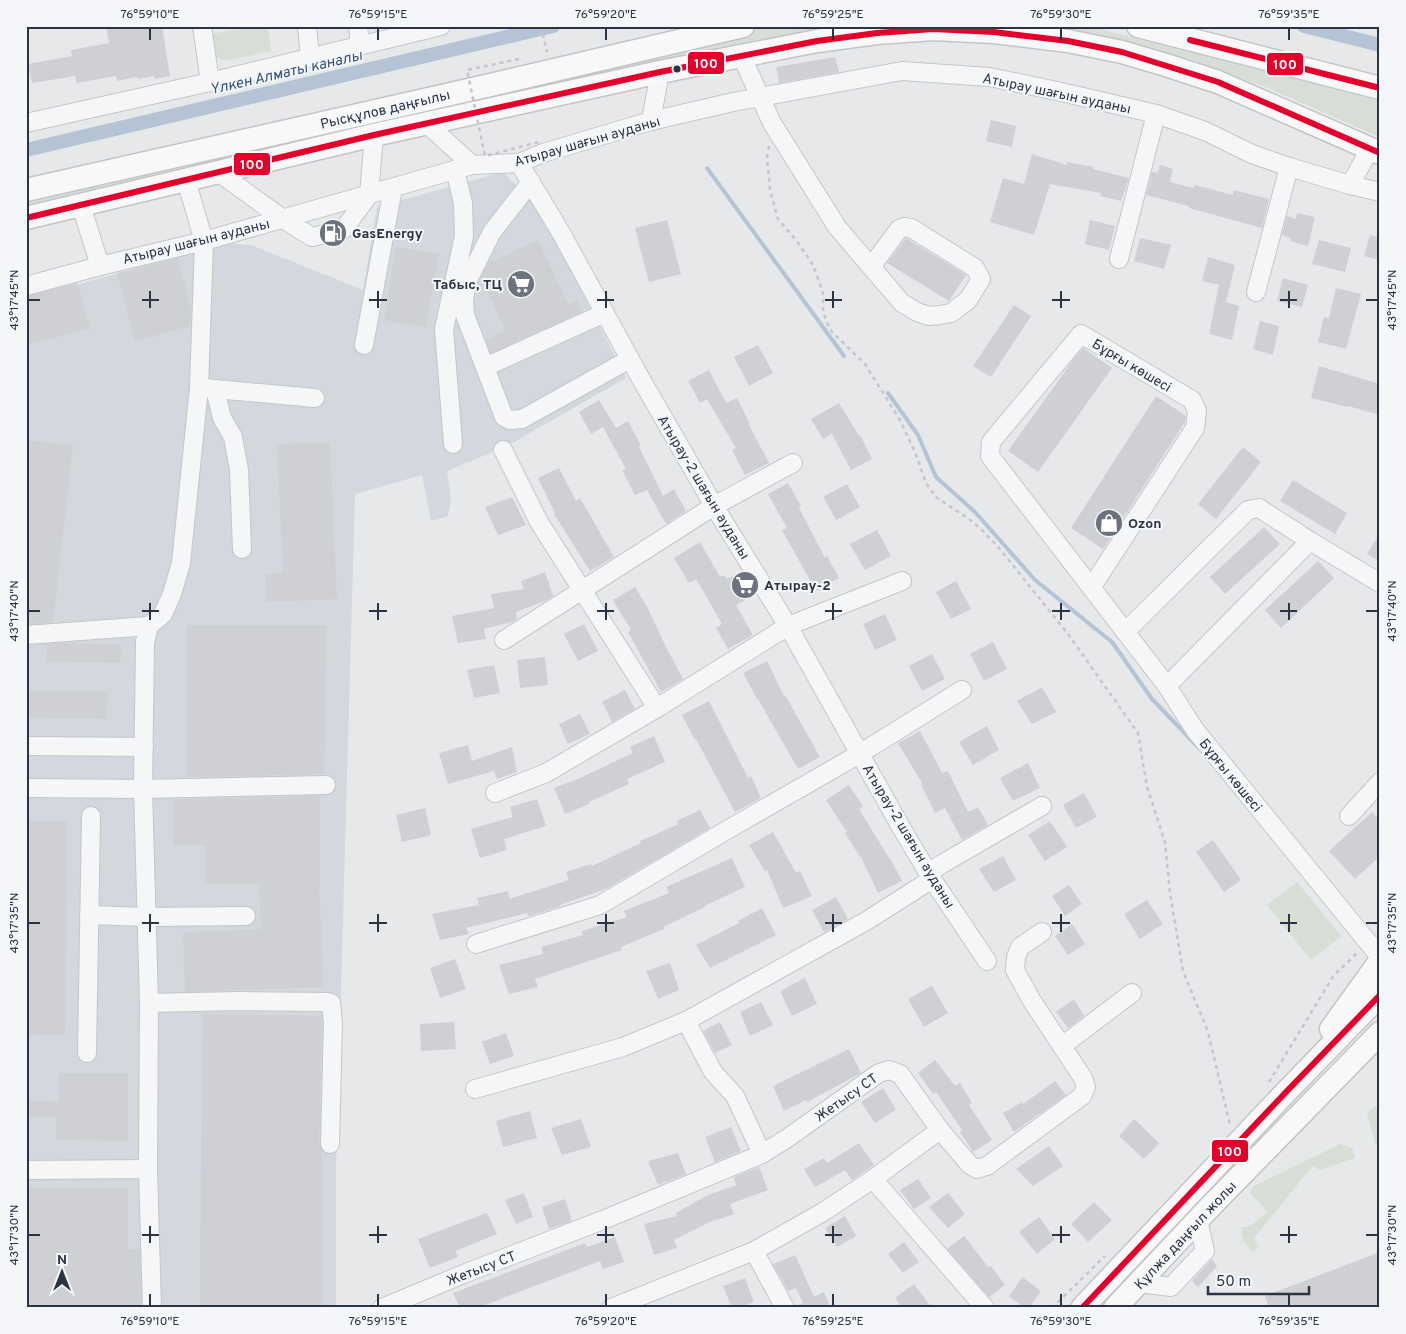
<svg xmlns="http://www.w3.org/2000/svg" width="1406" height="1334" font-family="Overpass,sans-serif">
  <rect width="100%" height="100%" fill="#e6e8ea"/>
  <path fill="#d4d7dd" d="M503,172L541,211L626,378L509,445L447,471L451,498L448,516L431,521L422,475L355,494L336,1166V1308H26V299L226,243L251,245L363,290L377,207Z"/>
  <g fill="#d6ded6">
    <path d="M255,26H268L271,51L229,60H222L214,56L211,34Z"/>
    <path d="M769,26H856L785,35L190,170L187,158Z"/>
    <path d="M1041,26H1088L1380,101V137L1268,88L1193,60L1085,32Z"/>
    <path d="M159,167L161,175L26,207V198Z"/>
    <path d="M1297,882L1341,936L1311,960L1267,905Z"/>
    <path d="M1375,1106L1380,1112V1149L1375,1143L1367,1114Z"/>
    <path d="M1340,1144L1352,1148L1355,1158L1320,1170L1313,1166L1253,1239L1260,1246L1253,1252C1246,1244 1240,1239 1242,1227H1249L1268,1212L1250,1192L1254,1186Z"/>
  </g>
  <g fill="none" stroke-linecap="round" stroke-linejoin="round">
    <g stroke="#b4c4d5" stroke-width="4">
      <path d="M707,168L844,356"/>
      <path d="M888,393L918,435L936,477L975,512L1035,580L1112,642L1152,699L1199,748"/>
    </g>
    <g stroke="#b4c4d5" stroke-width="14">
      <path d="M1304,26L1380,45"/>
      <path d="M26,150L553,26"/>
    </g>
  </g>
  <g fill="#ced0d3">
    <path d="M106,26H162L170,76L155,79L154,76L138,79L137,77L117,81L116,76L77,83L75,76L32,83L28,64L72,56L71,50L109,43Z"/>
    <path d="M835,57L839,72L779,83L776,67Z"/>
    <path d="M991,120L1016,126L1012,147L986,141Z"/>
    <path d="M1032,154L1067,165V162L1094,167L1093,169L1129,178L1121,201L1100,196L1101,193L1050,184L1034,235L990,222L1003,178L1024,184Z"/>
    <path d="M1160,165L1173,169L1170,182L1194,188L1195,185L1233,195L1234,190L1269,199L1262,228L1189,208V206L1146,195L1152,172L1158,173Z"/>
    <path d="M1297,213L1315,217L1308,246L1290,241L1291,238L1282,235L1287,216L1296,219Z"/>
    <path d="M667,220L681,274L649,282L635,228Z"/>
    <path d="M1090,220L1115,226L1109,250L1085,244Z"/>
    <path d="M1370,235L1380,238V260L1364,256Z"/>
    <path d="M906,238L966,275L949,301L887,263Z"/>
    <path d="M1140,238L1171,245L1164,269L1134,261Z"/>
    <path d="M538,240L568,304L577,300L582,312L491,353L486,340L506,331L481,278L488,263Z"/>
    <path d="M1319,240L1351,248L1345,272L1312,264Z"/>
    <path d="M396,247L439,254L426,327L384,320Z"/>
    <path d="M1208,257L1235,265L1226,302L1239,306L1232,340L1209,334L1219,285L1202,281Z"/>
    <path d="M178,258L191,310L190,326L135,341L117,273Z"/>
    <path d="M1283,278L1308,285L1302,307L1277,301Z"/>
    <path d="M77,283L90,328L26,345V296Z"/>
    <path d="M1336,288L1361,294L1346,349L1318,342L1324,317L1329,318Z"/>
    <path d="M1014,305L1031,316L991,377L973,366Z"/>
    <path d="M1260,321L1279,326L1273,355L1253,349Z"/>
    <path d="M758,345L773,373L749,386L734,357Z"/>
    <path d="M1083,348L1112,368L1038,472L1008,451L1073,360Z"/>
    <path d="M1319,366L1380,384V415L1348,406V407L1311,398Z"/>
    <path d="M709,370L726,403L737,398L749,422L748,423L769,463L745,475L732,450L736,448L707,399L700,403L688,381Z"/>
    <path d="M1156,396L1186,416L1185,422L1103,549L1071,528Z"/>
    <path d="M599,400L616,428L628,421L641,446L639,447L663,496L674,489L686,511L666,524L647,490L635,495L622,470L626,469L603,427L591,434L579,412Z"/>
    <path d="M839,403L859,436L860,435L872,459L851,470L832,434L823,439L811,419Z"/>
    <path d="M26,440L73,445L53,622L26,624Z"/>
    <path d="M330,442L337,599L266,602L265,574L283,573L277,444Z"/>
    <path d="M1243,447L1261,462L1216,519L1198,504Z"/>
    <path d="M559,468L576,501L580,498L614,557L590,571L554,514L555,513L538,478Z"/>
    <path d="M1293,480L1347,513L1335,534L1280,501Z"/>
    <path d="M788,483L801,506L799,508L825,558L827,556L839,578L816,591L782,530L787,528L768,494Z"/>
    <path d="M847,484L860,507L836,520L823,497Z"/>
    <path d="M512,497L526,525L498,535L485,507Z"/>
    <path d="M1264,527L1280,544L1225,594L1210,577Z"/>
    <path d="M877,530L891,556L865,570L850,544Z"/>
    <path d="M1380,533V562L1367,554Z"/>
    <path d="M700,542L720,577L724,575L727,579L742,571L756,594L736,605L753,635L728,649L716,628L722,624L696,579L689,583L674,558Z"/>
    <path d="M1318,561L1334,578L1281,628L1265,610Z"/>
    <path d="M545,572L553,596L547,600L516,612L517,619L512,622L484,629L486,639L458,643L452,616L494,608L491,594L524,589L521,581Z"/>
    <path d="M956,581L971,609L951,619L936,592Z"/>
    <path d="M635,587L647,607L666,647L683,679L661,692L628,632L631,630L613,600Z"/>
    <path d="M885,614L897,640L875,650L863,624Z"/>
    <path d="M584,624L598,651L578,661L564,634Z"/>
    <path d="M187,625H327L324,774L187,777Z"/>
    <path d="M993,642L1007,669L984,681L970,654Z"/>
    <path d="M59,643L121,644L120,663L47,662V644Z"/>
    <path d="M932,654L945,679L922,691L909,666Z"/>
    <path d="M545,657L548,685L520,688L517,660Z"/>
    <path d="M767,661L784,696L785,695L820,757L798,769L758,699H757L743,673Z"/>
    <path d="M494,665L500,693L474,698L467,670Z"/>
    <path d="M1042,687L1056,712L1032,724L1017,701Z"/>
    <path d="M26,690L108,691L107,719L26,718Z"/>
    <path d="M625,690L635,709L612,722L602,702Z"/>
    <path d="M709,701L748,778L751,776L761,798L735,812L696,739L695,740L682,715Z"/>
    <path d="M580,714L590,734L568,744L559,724Z"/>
    <path d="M987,726L999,750L973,765L959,742Z"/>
    <path d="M920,731L942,773L948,771L968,812L978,807L988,825L962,840L945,808L935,813L921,784L922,783L898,743Z"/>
    <path d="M654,736L665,762L627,779L629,784L589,802V804L565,814L554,788L580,778L633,753L630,747Z"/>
    <path d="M468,745L472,761L512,747L517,772L497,779L494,771L448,784L439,753Z"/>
    <path d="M1028,763L1040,788L1013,801L1000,778Z"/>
    <path d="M849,785L863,806L859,809L889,858H890L902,881L878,893L861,857H860L845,833L847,832L826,800Z"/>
    <path d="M1084,793L1097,817L1076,828L1063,805Z"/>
    <path d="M320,796V884H319L323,987L185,992L183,932L261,929L259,884H205V846H173V799Z"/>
    <path d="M537,799L546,826L504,839L507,850L480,858L471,829L513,817L510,807Z"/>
    <path d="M425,808L431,835L402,842L396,815Z"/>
    <path d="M700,810L710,828L606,889L560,905L561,906L529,916L527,913L466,928L469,934L440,940L432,914L479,905L477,898L508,891L509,899L569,880L566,872L591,864L592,866L641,843L640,841L679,824L677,821Z"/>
    <path d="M1372,812L1380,821V856L1355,879L1329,851Z"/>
    <path d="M26,821H67L65,1035L26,1034Z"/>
    <path d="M1050,821L1067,847L1045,861L1028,835Z"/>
    <path d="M773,832L796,873L800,871L812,896L783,908L767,870L765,871L749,845Z"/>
    <path d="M1213,840L1241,880L1224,892L1196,852Z"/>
    <path d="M1003,856L1016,880L994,892L979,869Z"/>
    <path d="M732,858L745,887L704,906L705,907L663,927L664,929L621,947L622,950L535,979L538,987L509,994L499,965L543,954L541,947L583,935L582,931L627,917L624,911L669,893L666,887Z"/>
    <path d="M1069,885L1082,904L1065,916L1052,896Z"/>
    <path d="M836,897L848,919L824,932L812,910Z"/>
    <path d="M1147,900L1163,924L1140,939L1124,914Z"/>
    <path d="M762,908L776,935L710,968L696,945L739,923L738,921Z"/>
    <path d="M1072,924L1085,944L1068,955L1055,936Z"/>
    <path d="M455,959L466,989L440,998L430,968Z"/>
    <path d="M670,963L679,990L658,999L646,971Z"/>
    <path d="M805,978L817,1004L792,1016L780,991Z"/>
    <path d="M932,986L948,1013L924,1027L908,999Z"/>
    <path d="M1074,999L1084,1016L1068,1028L1056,1012Z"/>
    <path d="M761,1002L773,1025L750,1036L740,1012Z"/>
    <path d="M202,1014L322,1016L319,1144L322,1151V1308H200Z"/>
    <path d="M454,1022L456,1049L421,1051L420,1024Z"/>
    <path d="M720,1022L732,1045L715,1053L703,1031Z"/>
    <path d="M506,1033L514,1056L490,1064L482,1042Z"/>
    <path d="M849,1049L861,1073L807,1102L806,1100L784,1111L773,1086Z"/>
    <path d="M935,1060L955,1086L960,1083L972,1103L969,1105L992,1140L973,1152L960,1132L962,1130L936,1092L933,1094L918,1073Z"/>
    <path d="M59,1073H128V1141L56,1140V1117H26V1101L59,1102Z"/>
    <path d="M1055,1081L1066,1095L1014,1132L1003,1113L1022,1102L1023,1104Z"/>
    <path d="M883,1088L896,1110L875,1123L861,1102Z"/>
    <path d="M530,1111L537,1138L503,1147L496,1121Z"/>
    <path d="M581,1119L591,1147L562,1155L551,1128Z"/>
    <path d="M1134,1119L1159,1143L1144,1159L1119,1136Z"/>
    <path d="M731,1127L741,1151L715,1162L705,1137Z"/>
    <path d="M859,1143L874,1165L852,1180L845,1170L815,1187L804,1169L824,1158L827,1163Z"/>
    <path d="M1049,1146L1063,1166L1033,1186L1016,1169Z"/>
    <path d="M678,1153L686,1174L658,1185L648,1161Z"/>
    <path d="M759,1167L768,1190L730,1204L734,1214L717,1220L716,1219L674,1240L677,1248L654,1255L644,1224L677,1216L676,1213L706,1196L736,1185L734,1177Z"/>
    <path d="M918,1179L931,1198L914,1209L900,1190Z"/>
    <path d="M26,1188H128V1249H140L141,1308H26Z"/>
    <path d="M524,1193L533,1217L516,1224L505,1200Z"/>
    <path d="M948,1193L965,1214L948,1228L929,1207Z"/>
    <path d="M565,1199L572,1221L549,1229L542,1207Z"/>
    <path d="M1094,1202L1112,1220L1088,1242L1071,1224Z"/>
    <path d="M487,1213L497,1234L455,1251L458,1257L430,1268L418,1239Z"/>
    <path d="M845,1216L856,1236L837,1247L825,1228Z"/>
    <path d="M1039,1217L1055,1239L1037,1254L1019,1232Z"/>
    <path d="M964,1236L989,1268L991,1266L1005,1285L989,1297L947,1249Z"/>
    <path d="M615,1237L624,1262L603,1269L600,1261L485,1305L486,1308H460L453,1293L585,1243L587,1247Z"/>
    <path d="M904,1242L919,1262L903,1273L888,1254Z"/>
    <path d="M1380,1252V1308H1269L1265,1296Z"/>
    <path d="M795,1255L814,1297L824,1292L831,1308H796L795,1306L803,1303L796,1288L788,1291L773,1264Z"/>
    <path d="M1212,1259L1217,1266L1198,1287L1192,1281Z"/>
    <path d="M1022,1277L1041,1291L1029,1308H1026L1009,1297Z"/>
    <path d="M745,1278L754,1302L736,1308H732L723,1286Z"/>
    <path d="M914,1284L932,1308H902L895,1298Z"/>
  </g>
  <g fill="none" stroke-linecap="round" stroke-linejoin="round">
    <defs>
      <g id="minor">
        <path d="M202,26L210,82"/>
        <path d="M307,26L310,57"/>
        <path d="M358,26L360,46"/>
        <path d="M742,57L772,123L837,227L902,303L917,312L929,316L940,315L951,313L968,300L981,279L975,268L911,228L904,227L899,229L871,267"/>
        <path d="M651,121L660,72"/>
        <path d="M26,123L210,82L441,26"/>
        <path d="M427,124L472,165"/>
        <path d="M519,163L560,231L637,372L714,506L788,626L902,829L930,876L987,961"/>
        <path d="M218,172L283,219L312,237L343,230L369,195L374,135"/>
        <path d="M531,182L492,232L467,282L464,300L465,315L504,417L510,420L522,419L630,359"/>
        <path d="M1350,185L1370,149"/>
        <path d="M81,205L100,266"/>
        <path d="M1119,259L1156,114"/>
        <path d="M26,286L100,266L204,241L472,165L519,163L543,153L651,121L733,102L902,71L989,77L1057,91L1156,114L1205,131L1252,154L1289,167L1350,185L1380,192"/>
        <path d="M1256,292L1289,167"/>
        <path d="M364,345L393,188"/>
        <path d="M485,367L605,313"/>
        <path d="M204,388L315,398"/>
        <path d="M215,389L222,418L233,437L239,470L242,549"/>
        <path d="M453,444L444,329L464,236L463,203L455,170"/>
        <path d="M503,450L539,522L657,708"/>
        <path d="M1091,588L1195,428L1197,411L1192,400L1081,334L991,442L990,456L1167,686L1195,730L1380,957"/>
        <path d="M1125,632L1248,510L1259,508L1310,541"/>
        <path d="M26,635L149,626"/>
        <path d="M504,640L714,506L793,463"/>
        <path d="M1167,686L1310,541L1380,583"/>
        <path d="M26,746L144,747"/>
        <path d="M26,788L143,789L326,785"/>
        <path d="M495,793L546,773L657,708L788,626L902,581"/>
        <path d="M1349,816L1380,782"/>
        <path d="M89,915L147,917L246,916"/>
        <path d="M476,944L600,905L727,830L861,753L962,690"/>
        <path d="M149,1003L238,1001L328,1002L331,1003L333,1023L330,1144"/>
        <path d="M686,1021L713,1072L735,1096L762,1154"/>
        <path d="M1062,1046L1132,993"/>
        <path d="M87,1053L91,816"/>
        <path d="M475,1089L623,1047L686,1021L868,920L926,883L934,869L942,864L1042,806"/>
        <path d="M26,1170L148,1169"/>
        <path d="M873,1179L985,1308"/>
        <path d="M754,1251L785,1308"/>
        <path d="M1139,1283L1171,1287L1205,1251L1198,1220"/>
        <path d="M152,1308L148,1169L149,1003L143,789L145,642L149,626L163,614L172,594L181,563L199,388L204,241L186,180"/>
        <path d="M382,1308L466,1273L603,1220L762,1154L789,1137L879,1073L889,1070L900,1074L940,1130L970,1165L977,1169L987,1166L1082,1096L1086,1087L1083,1078L1032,1001L1015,970L1016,957L1020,947L1042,932"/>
        <path d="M611,1308L754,1251L823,1212L873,1179L940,1130"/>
      </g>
      <g id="major">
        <path d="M1138,26L1380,88"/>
        <path d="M26,190L486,86L743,26"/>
        <path d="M26,218L374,135L660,72L817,41L877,33L933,29L994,32L1068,41L1122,52L1169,66L1218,82L1380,153"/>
        <path d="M1331,1029L1380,961"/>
        <path d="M1082,1308L1287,1091L1380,995"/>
        <path d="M1115,1308L1209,1208L1380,1033"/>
      </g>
    </defs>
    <use href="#minor" stroke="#c4c6c8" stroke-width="20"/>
    <use href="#major" stroke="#c2c5c8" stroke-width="25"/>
    <g stroke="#c5c6ca" stroke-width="2.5" stroke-dasharray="4 4" stroke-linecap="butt">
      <path d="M541,26L547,52"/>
      <path d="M769,146L767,157L770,190L778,219L796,240L813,265L823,293V308L826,321L832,332L865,364L900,420L915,452L926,483L936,497L969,519L982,530L999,548L1068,634L1138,733L1147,787L1165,842L1170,893L1183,971L1208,1032L1230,1125"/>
      <path d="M1269,1082L1334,975L1357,953"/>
      <path d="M1052,1308L1105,1256"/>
    </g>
    <use href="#minor" stroke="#f5f6f7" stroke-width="18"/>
    <use href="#major" stroke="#f8f8f8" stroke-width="22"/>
    <path stroke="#c5c6ca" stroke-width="2.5" stroke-dasharray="4 4" stroke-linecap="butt" d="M519,59L467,70L485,156L539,142"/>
    <defs>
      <g id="bus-1">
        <path d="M1190,40L1380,88"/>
        <path d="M26,218L374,135L660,72L817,41L877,33L933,29L994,32L1068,41L1122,52L1218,82L1380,153"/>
        <path d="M1082,1308L1287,1091L1380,995"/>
      </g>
    </defs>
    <use href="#bus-1" stroke="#f4f6f9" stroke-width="10"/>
    <use href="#bus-1" stroke="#e4002b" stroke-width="6"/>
  </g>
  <path fill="none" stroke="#2b3445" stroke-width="2" d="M150,28V40M378,28V40M606,28V40M833,28V40M1061,28V40M1289,28V40M150,291V308M378,291V308M606,291V308M833,291V308M1061,291V308M1289,291V308M28,300H40M142,300H159M369,300H387M597,300H614M825,300H842M1052,300H1070M1280,300H1297M1366,300H1378M150,603V620M378,603V620M606,603V620M833,603V620M1061,603V620M1289,603V620M28,611H40M142,611H159M369,611H387M597,611H614M825,611H842M1052,611H1070M1280,611H1297M1366,611H1378M150,914V932M378,914V932M606,914V932M833,914V932M1061,914V932M1289,914V932M28,923H40M142,923H159M369,923H387M597,923H614M825,923H842M1052,923H1070M1280,923H1297M1366,923H1378M150,1226V1243M378,1226V1243M606,1226V1243M833,1226V1243M1061,1226V1243M1289,1226V1243M28,1235H40M142,1235H159M369,1235H387M597,1235H614M825,1235H842M1052,1235H1070M1280,1235H1297M1366,1235H1378M150,1294V1306M378,1294V1306M606,1294V1306M833,1294V1306M1061,1294V1306M1289,1294V1306"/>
  <defs>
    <symbol id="fuel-disc" viewBox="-11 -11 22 22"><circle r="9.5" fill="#6c737f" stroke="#f4f6f9"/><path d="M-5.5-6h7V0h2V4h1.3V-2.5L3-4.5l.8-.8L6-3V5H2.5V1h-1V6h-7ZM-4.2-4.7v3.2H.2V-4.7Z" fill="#fff"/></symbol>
    <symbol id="supermarket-disc" viewBox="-11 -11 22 22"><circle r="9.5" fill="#6c737f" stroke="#f4f6f9"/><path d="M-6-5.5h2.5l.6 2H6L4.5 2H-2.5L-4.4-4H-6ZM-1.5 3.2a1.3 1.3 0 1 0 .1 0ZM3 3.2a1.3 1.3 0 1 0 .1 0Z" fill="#fff"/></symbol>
    <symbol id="shop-disc" viewBox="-11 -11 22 22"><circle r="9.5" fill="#6c737f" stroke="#f4f6f9"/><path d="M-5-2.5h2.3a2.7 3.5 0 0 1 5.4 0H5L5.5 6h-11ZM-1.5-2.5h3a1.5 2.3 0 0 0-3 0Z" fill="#fff"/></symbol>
  </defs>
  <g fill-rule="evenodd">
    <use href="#fuel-disc" x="317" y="217" width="32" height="32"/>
    <use href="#supermarket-disc" x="505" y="268" width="32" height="32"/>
    <use href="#shop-disc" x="1093" y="507" width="32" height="32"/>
    <use href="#supermarket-disc" x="729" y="569" width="32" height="32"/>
  </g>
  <circle fill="#2b3445" stroke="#f4f6f9" stroke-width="2" cx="677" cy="69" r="4.5"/>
  <g text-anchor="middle" stroke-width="4" stroke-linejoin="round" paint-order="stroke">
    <g font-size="14" fill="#2b3445" stroke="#f4f6f9">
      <text transform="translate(1057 93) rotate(12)" y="5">Атырау шағын ауданы</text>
      <text transform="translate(385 109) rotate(-13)" y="5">Рысқұлов даңғылы</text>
      <text transform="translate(587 141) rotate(-16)" y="5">Атырау шағын ауданы</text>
      <text transform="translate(196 241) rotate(-14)" y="5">Атырау шағын ауданы</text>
      <text transform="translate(1132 365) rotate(31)" y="5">Бұрғы көшесі</text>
      <text transform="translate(704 487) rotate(59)" y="5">Атырау-2 шағын ауданы</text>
      <text transform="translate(1231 775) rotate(51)" y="5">Бұрғы көшесі</text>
      <text transform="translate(909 836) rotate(59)" y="5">Атырау-2 шағын ауданы</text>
      <text transform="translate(846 1097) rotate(-35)" y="5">Жетысу СТ</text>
      <text transform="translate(1185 1235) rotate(-47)" y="5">Құлжа даңғыл жолы</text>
      <text transform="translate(481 1268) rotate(-21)" y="5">Жетысу СТ</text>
    </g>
    <g font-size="14" font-weight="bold" fill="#2b3445" stroke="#f4f6f9" text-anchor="start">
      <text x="352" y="238">GasEnergy</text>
      <text x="502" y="289" text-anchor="end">Табыс, ТЦ</text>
      <text x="1128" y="528">Ozon</text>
      <text x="764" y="590">Атырау-2</text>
    </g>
    <g font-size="15" font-style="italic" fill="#34527a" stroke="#f4f6f9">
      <text transform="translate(286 72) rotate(-13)" y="5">Үлкен Алматы каналы</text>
    </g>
  </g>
  <g stroke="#f4f6f9" stroke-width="2">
    <rect x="687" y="51" width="38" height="24" rx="5" fill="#e4002b"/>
    <rect x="1266" y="52" width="38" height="24" rx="5" fill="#e4002b"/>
    <rect x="233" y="152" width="38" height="24" rx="5" fill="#e4002b"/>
    <rect x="1211" y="1139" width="38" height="24" rx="5" fill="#e4002b"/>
  </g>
  <g font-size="14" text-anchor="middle" font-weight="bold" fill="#fff">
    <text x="706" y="68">100</text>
    <text x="1285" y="69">100</text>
    <text x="252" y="169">100</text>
    <text x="1230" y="1156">100</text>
  </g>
  <rect width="1406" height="1334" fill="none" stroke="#f4f6f9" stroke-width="55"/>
  <g transform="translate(62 1272)" stroke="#f4f6f9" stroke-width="4" paint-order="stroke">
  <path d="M0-4L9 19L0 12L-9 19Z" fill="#2b3445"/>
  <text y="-8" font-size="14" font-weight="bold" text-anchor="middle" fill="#2b3445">N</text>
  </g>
  <path d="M1208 1286v8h101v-8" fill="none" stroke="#2b3445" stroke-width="2.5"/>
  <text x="1216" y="1286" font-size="15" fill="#2b3445" stroke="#f4f6f9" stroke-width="4" paint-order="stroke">50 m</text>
  <rect x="28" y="28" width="1350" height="1278" fill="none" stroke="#2b3445" stroke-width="2"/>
  <g font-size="12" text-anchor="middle" fill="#2b3445">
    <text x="150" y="18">76°59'10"E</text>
    <text x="378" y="18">76°59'15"E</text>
    <text x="606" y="18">76°59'20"E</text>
    <text x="833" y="18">76°59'25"E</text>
    <text x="1061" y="18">76°59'30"E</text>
    <text x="1289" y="18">76°59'35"E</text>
    <text transform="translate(14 300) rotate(-90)" y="4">43°17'45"N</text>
    <text transform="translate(1392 300) rotate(-90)" y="4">43°17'45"N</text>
    <text transform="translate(14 611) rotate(-90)" y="4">43°17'40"N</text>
    <text transform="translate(1392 611) rotate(-90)" y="4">43°17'40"N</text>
    <text transform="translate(14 923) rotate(-90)" y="4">43°17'35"N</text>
    <text transform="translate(1392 923) rotate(-90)" y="4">43°17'35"N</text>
    <text transform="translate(14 1235) rotate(-90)" y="4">43°17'30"N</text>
    <text transform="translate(1392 1235) rotate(-90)" y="4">43°17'30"N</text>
    <text x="150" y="1325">76°59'10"E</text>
    <text x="378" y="1325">76°59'15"E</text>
    <text x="606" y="1325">76°59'20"E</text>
    <text x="833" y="1325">76°59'25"E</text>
    <text x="1061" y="1325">76°59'30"E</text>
    <text x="1289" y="1325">76°59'35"E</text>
  </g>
</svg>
